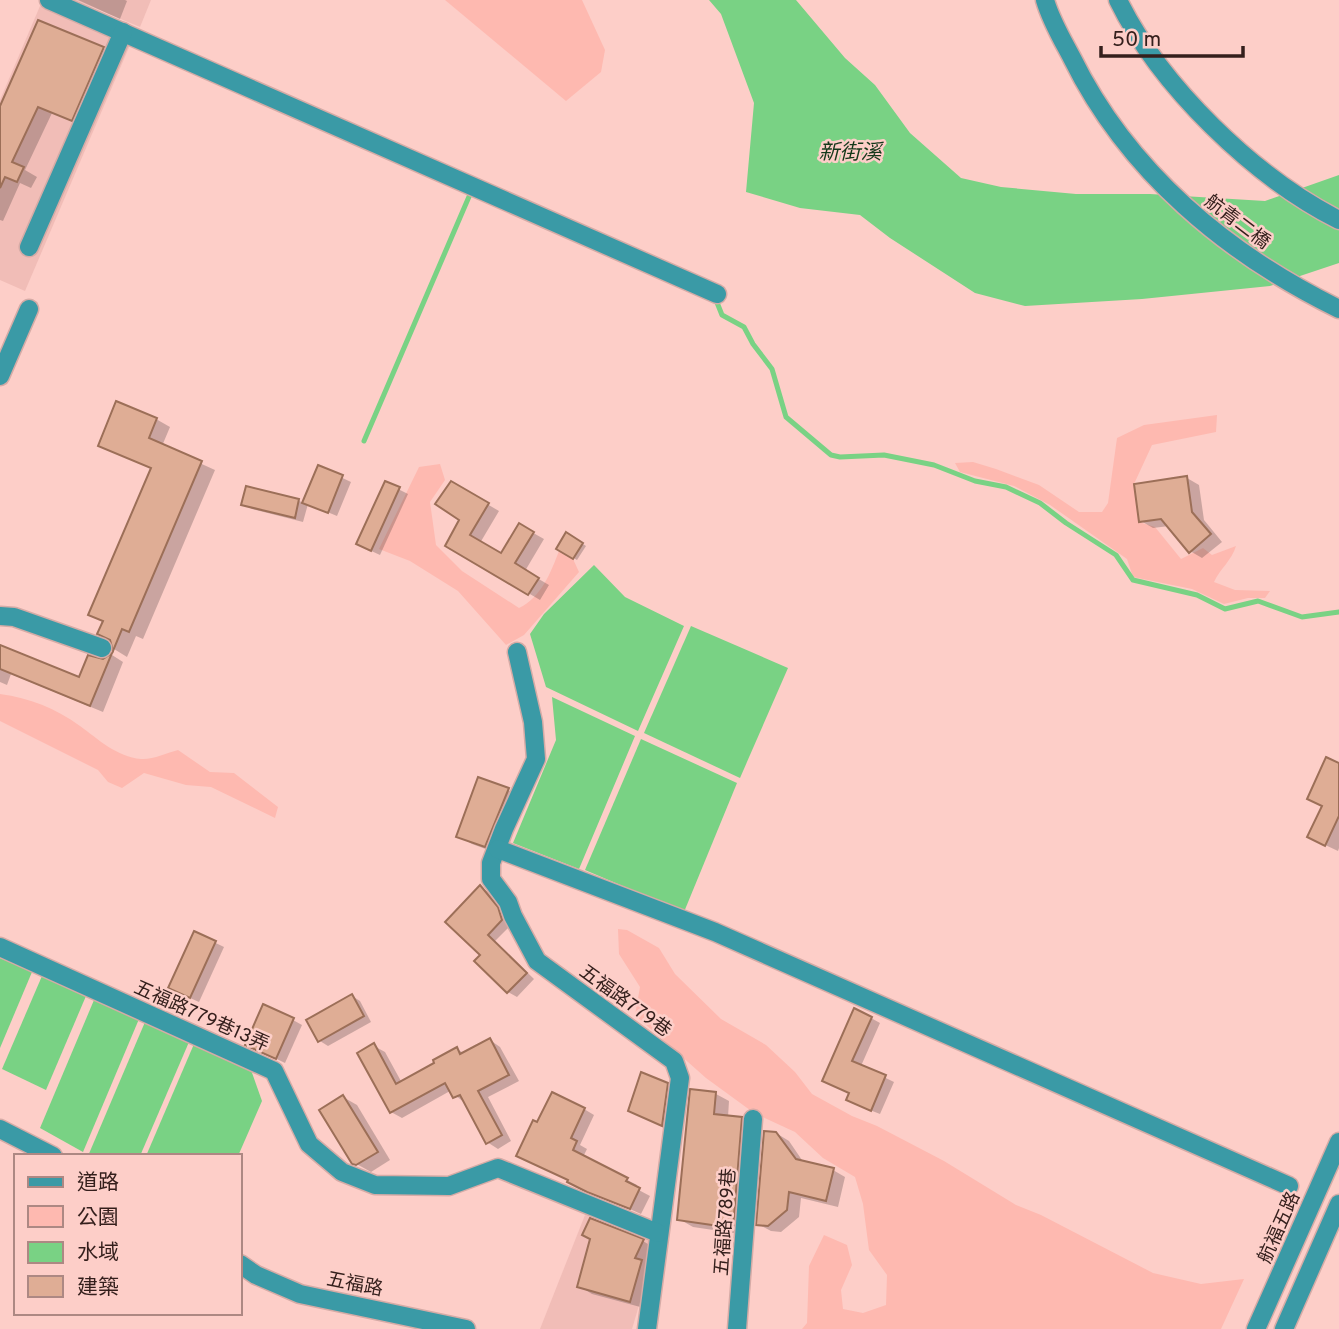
<svg xmlns="http://www.w3.org/2000/svg" width="1339" height="1329" font-family="Overpass,'Noto Sans TC',sans-serif">
  <rect width="100%" height="100%" fill="#fdcec8"/>
  <g fill="#f1bdb7">
    <path d="M75,0H151L140,27Z"/>
    <path d="M40,6L130,45L25,291L0,280V100Z"/>
    <path d="M585,1215L651,1240L643,1292L632,1329H540Z"/>
  </g>
  <g fill="#feb9b0">
    <path d="M445,0H582L605,50L601,72L566,101Z"/>
    <path d="M1217,415L1216,432L1152,445L1134,484L1139,522L1155,527L1181,559L1203,548L1212,555L1236,546C1232,560 1220,569 1214,582L1235,590L1270,591L1265,598H1248L1224,604L1192,589L1133,577L1127,559L1050,505L1014,486L960,472L955,463L973,462L996,469L1039,485L1079,512H1102L1108,503L1117,438L1144,425Z"/>
    <path d="M440,464L445,480L430,502L436,545L462,571L519,608C541,598 551,572 559,551L573,559L579,572L524,635L506,645L458,591L410,561L379,549L419,467Z"/>
    <path d="M0,694C30,698 55,708 80,726C98,739 117,757 141,759C152,760 167,753 178,750L210,772L234,773L278,807L275,818L211,787L186,785L144,773L122,788L108,782L98,770L0,721Z"/>
    <path d="M618,929L627,930L659,948L675,974L721,1019L766,1045L795,1072L812,1094L852,1116L877,1126L944,1161L1016,1205L1041,1215L1153,1273L1201,1284L1244,1279L1221,1329H802L807,1323L809,1266L824,1235L847,1245L852,1265L841,1290L843,1309L863,1313L886,1305L887,1275L869,1250L863,1204L855,1177L823,1158L795,1132L754,1113L706,1078L635,1015L640,987L619,954Z"/>
  </g>
  <g fill="#79d284">
    <path d="M709,0H796L845,58L875,85L910,133L961,178L1001,187L1076,194H1150L1265,201L1339,175V263L1270,286L1142,299L1025,306L975,293L890,238L860,215L800,208L746,192L754,103L721,14Z"/>
    <path d="M594,565L625,597L684,626L638,731L546,687L530,634L544,614Z"/>
    <path d="M691,626L788,668L740,778L644,733Z"/>
    <path d="M552,697L635,736L579,869L513,843L556,740Z"/>
    <path d="M641,739L737,783L684,912L585,870Z"/>
    <path d="M0,958L32,972L0,1048Z"/>
    <path d="M42,976L86,996L46,1090L2,1069Z"/>
    <path d="M94,1000L139,1019L83,1152L40,1128Z"/>
    <path d="M145,1022L189,1042L140,1156H88Z"/>
    <path d="M194,1044L251,1070L262,1101L238,1156H146Z"/>
  </g>
  <g fill="#0003">
    <path d="M78,0H125L127,1L120,19Z"/>
    <path d="M103,49L117,56L86,127L52,113L25,170L37,177L31,188L20,183L3,221L0,220V109Z"/>
    <path d="M156,419L170,427L162,446L215,470L143,639L136,636L127,657L114,649L104,623L90,614L152,469L100,446Z"/>
    <path d="M319,467L351,482L337,516L308,504L303,522L252,509L243,504L299,501L304,503Z"/>
    <path d="M1187,478L1199,485L1204,520L1222,542L1202,558L1190,551L1169,526L1153,528L1141,521Z"/>
    <path d="M386,483L408,494L380,555L367,549Z"/>
    <path d="M451,483L499,511L480,543L501,555L519,525L544,539L525,571L549,585L540,600L447,545L462,520Z"/>
    <path d="M567,534L586,546L577,560L558,548Z"/>
    <path d="M0,647L80,680L112,655L123,662L103,712L11,674L7,685L0,682Z"/>
    <path d="M1339,765V848L1338,851L1321,843L1324,806Z"/>
    <path d="M479,779L508,790L522,797L499,854L472,844L458,836Z"/>
    <path d="M480,887L488,892L506,914L510,926L495,941L534,979L517,997L508,992L482,955Z"/>
    <path d="M195,933L224,947L199,1002L179,993Z"/>
    <path d="M352,996L360,1001L371,1022L328,1046L320,1041Z"/>
    <path d="M871,1018L880,1023L861,1066L894,1082L880,1114L857,1105L851,1093L824,1080Z"/>
    <path d="M293,1020L302,1025L285,1063L256,1049Z"/>
    <path d="M490,1040L500,1047L519,1081L488,1097L511,1141L498,1149L487,1142L465,1103L450,1091L402,1118L391,1112L374,1046L385,1052L402,1083L457,1049L465,1054Z"/>
    <path d="M667,1085L681,1093L676,1132L630,1110Z"/>
    <path d="M716,1094L729,1101L728,1117L742,1118L755,1126L747,1235L693,1227L679,1219Z"/>
    <path d="M343,1097L357,1105L390,1160L371,1172L353,1162Z"/>
    <path d="M584,1109L594,1115L580,1145L587,1149L583,1157L637,1185L635,1188L650,1196L641,1214L580,1187L538,1125Z"/>
    <path d="M776,1133L789,1141L804,1163L833,1170L845,1177L838,1207L801,1198L799,1217L781,1232L771,1231L758,1224Z"/>
    <path d="M643,1241L656,1249L644,1308L592,1294L579,1286Z"/>
  </g>
  <g fill="none" stroke-linecap="round" stroke-linejoin="round">
    <g stroke="#79d284" stroke-width="5">
      <path d="M713,299L716,300L722,315L744,327L753,344L772,369L786,417L831,455L840,457L884,455L934,465L975,481L1006,487L1040,503L1066,523L1116,555L1133,580L1197,595L1225,609L1258,601L1302,617L1339,612"/>
      <path d="M364,441L471,192L473,193"/>
    </g>
  </g>
  <g fill="#dfad95" stroke="#9c6f58" stroke-width="2">
    <path d="M38,20L104,47L72,121L38,107L12,162L24,167L17,182L5,177L0,188V106Z"/>
    <path d="M116,401L157,418L149,438L202,461L129,632L122,629L113,651L110,640L97,634L103,621L88,615L151,468L98,446Z"/>
    <path d="M318,465L343,475L328,513L302,503Z"/>
    <path d="M1187,476L1192,512L1211,534L1189,553L1161,519L1139,522L1134,484Z"/>
    <path d="M385,481L400,487L371,551L356,544Z"/>
    <path d="M451,481L489,503L470,535L501,553L519,523L534,532L515,563L539,578L528,595L445,546L459,520L435,504Z"/>
    <path d="M246,486L299,499L295,518L241,505Z"/>
    <path d="M566,532L583,543L573,559L556,549Z"/>
    <path d="M0,645L79,677L88,655L103,659L112,653L90,706L0,669Z"/>
    <path d="M1326,757L1339,763V816L1325,846L1307,837L1322,806L1307,799Z"/>
    <path d="M478,777L509,788L485,847L456,837Z"/>
    <path d="M480,885L498,907L502,920L488,935L527,973L507,993L474,961L480,955L445,922Z"/>
    <path d="M194,931L216,941L190,998L168,988Z"/>
    <path d="M352,994L364,1016L318,1042L306,1020Z"/>
    <path d="M263,1004L294,1018L276,1059L245,1045Z"/>
    <path d="M854,1008L872,1017L852,1061L886,1075L871,1111L846,1100L849,1093L822,1081Z"/>
    <path d="M490,1038L509,1075L478,1091L502,1135L486,1144L460,1095L453,1098L445,1083L390,1113L357,1053L374,1043L396,1084L434,1063L433,1060L457,1047L460,1054Z"/>
    <path d="M641,1072L668,1083L662,1126L628,1111Z"/>
    <path d="M690,1089L716,1092L714,1114L742,1117L733,1228L677,1220Z"/>
    <path d="M552,1092L585,1108L571,1138L577,1141L573,1150L628,1178L626,1181L640,1188L630,1209L587,1192L567,1182L568,1180L516,1156L533,1120L537,1122Z"/>
    <path d="M343,1095L378,1152L356,1165L352,1164L319,1110Z"/>
    <path d="M764,1131L776,1132L796,1159L834,1168L826,1201L789,1192L787,1210L768,1226L756,1225Z"/>
    <path d="M590,1218L644,1239L635,1258L642,1260L630,1302L577,1287L590,1239L582,1235Z"/>
  </g>
  <g fill="none" stroke-linecap="round" stroke-linejoin="round">
    <defs>
      <g id="minor">
        <path d="M49,0L717,294"/>
        <path d="M1045,0C1051,21 1062,39 1072,58C1128,172 1227,254 1339,309"/>
        <path d="M1118,0C1160,86 1254,177 1339,220"/>
        <path d="M29,247L123,32"/>
        <path d="M0,376L29,309"/>
        <path d="M0,616L14,617L102,648"/>
        <path d="M517,652L533,722L536,759L504,829L491,863V879L508,902L513,916L537,961L674,1061L680,1078L647,1329"/>
        <path d="M498,849L715,932L1289,1186"/>
        <path d="M0,947L274,1071L309,1144L342,1172L375,1185L449,1186L498,1168L658,1233"/>
        <path d="M0,1129L53,1156"/>
        <path d="M240,1264L256,1275L300,1294L466,1329"/>
        <path d="M737,1329L753,1119"/>
        <path d="M1256,1329L1339,1142"/>
        <path d="M1284,1329L1339,1204"/>
      </g>
    </defs>
    <use href="#minor" stroke="#d5aba6" stroke-width="21"/>
    <use href="#minor" stroke="#3a9aa6" stroke-width="18"/>
  </g>
  <g text-anchor="middle" stroke-width="5" stroke-linejoin="round" paint-order="stroke">
    <g font-size="19" fill="#341f1c" stroke="#fdcec8">
      <text transform="translate(1238 221) rotate(37)" y="7">航青二橋</text>
      <text transform="translate(626 1000) rotate(36)" y="7">五福路779巷</text>
      <text transform="translate(202 1015) rotate(24)" y="7">五福路779巷13弄</text>
      <text transform="translate(724 1222) rotate(-86)" y="7">五福路789巷</text>
      <text transform="translate(1278 1227) rotate(-66)" y="7">航福五路</text>
      <text transform="translate(355 1283) rotate(11)" y="7">五福路</text>
    </g>
    <g font-size="21" font-style="italic" fill="#14381a" stroke="#fdcec8">
      <text x="850" y="159">新街溪</text>
    </g>
  </g>
  <rect x="14" y="1154" width="228" height="161" fill="#fdcec8" stroke="#ad8883" stroke-width="2"/>
  <rect x="28" y="1177" width="35" height="10" fill="#3a9aa6" stroke="#ad8883" stroke-width="2"/>
  <text x="77" y="1189" font-size="21" fill="#341f1c">道路</text>
  <rect x="28" y="1206" width="35" height="21" fill="#feb9b0" stroke="#ad8883" stroke-width="2"/>
  <text x="77" y="1224" font-size="21" fill="#341f1c">公園</text>
  <rect x="28" y="1242" width="35" height="21" fill="#79d284" stroke="#ad8883" stroke-width="2"/>
  <text x="77" y="1259" font-size="21" fill="#341f1c">水域</text>
  <rect x="28" y="1276" width="35" height="21" fill="#dfad95" stroke="#ad8883" stroke-width="2"/>
  <text x="77" y="1294" font-size="21" fill="#341f1c">建築</text>
  <path d="M1101 46v10h142v-10" fill="none" stroke="#341f1c" stroke-width="3.5"/>
  <text x="1112" y="46" font-size="21" fill="#341f1c" stroke="#fdcec8" stroke-width="5" paint-order="stroke">50 m</text>
</svg>
